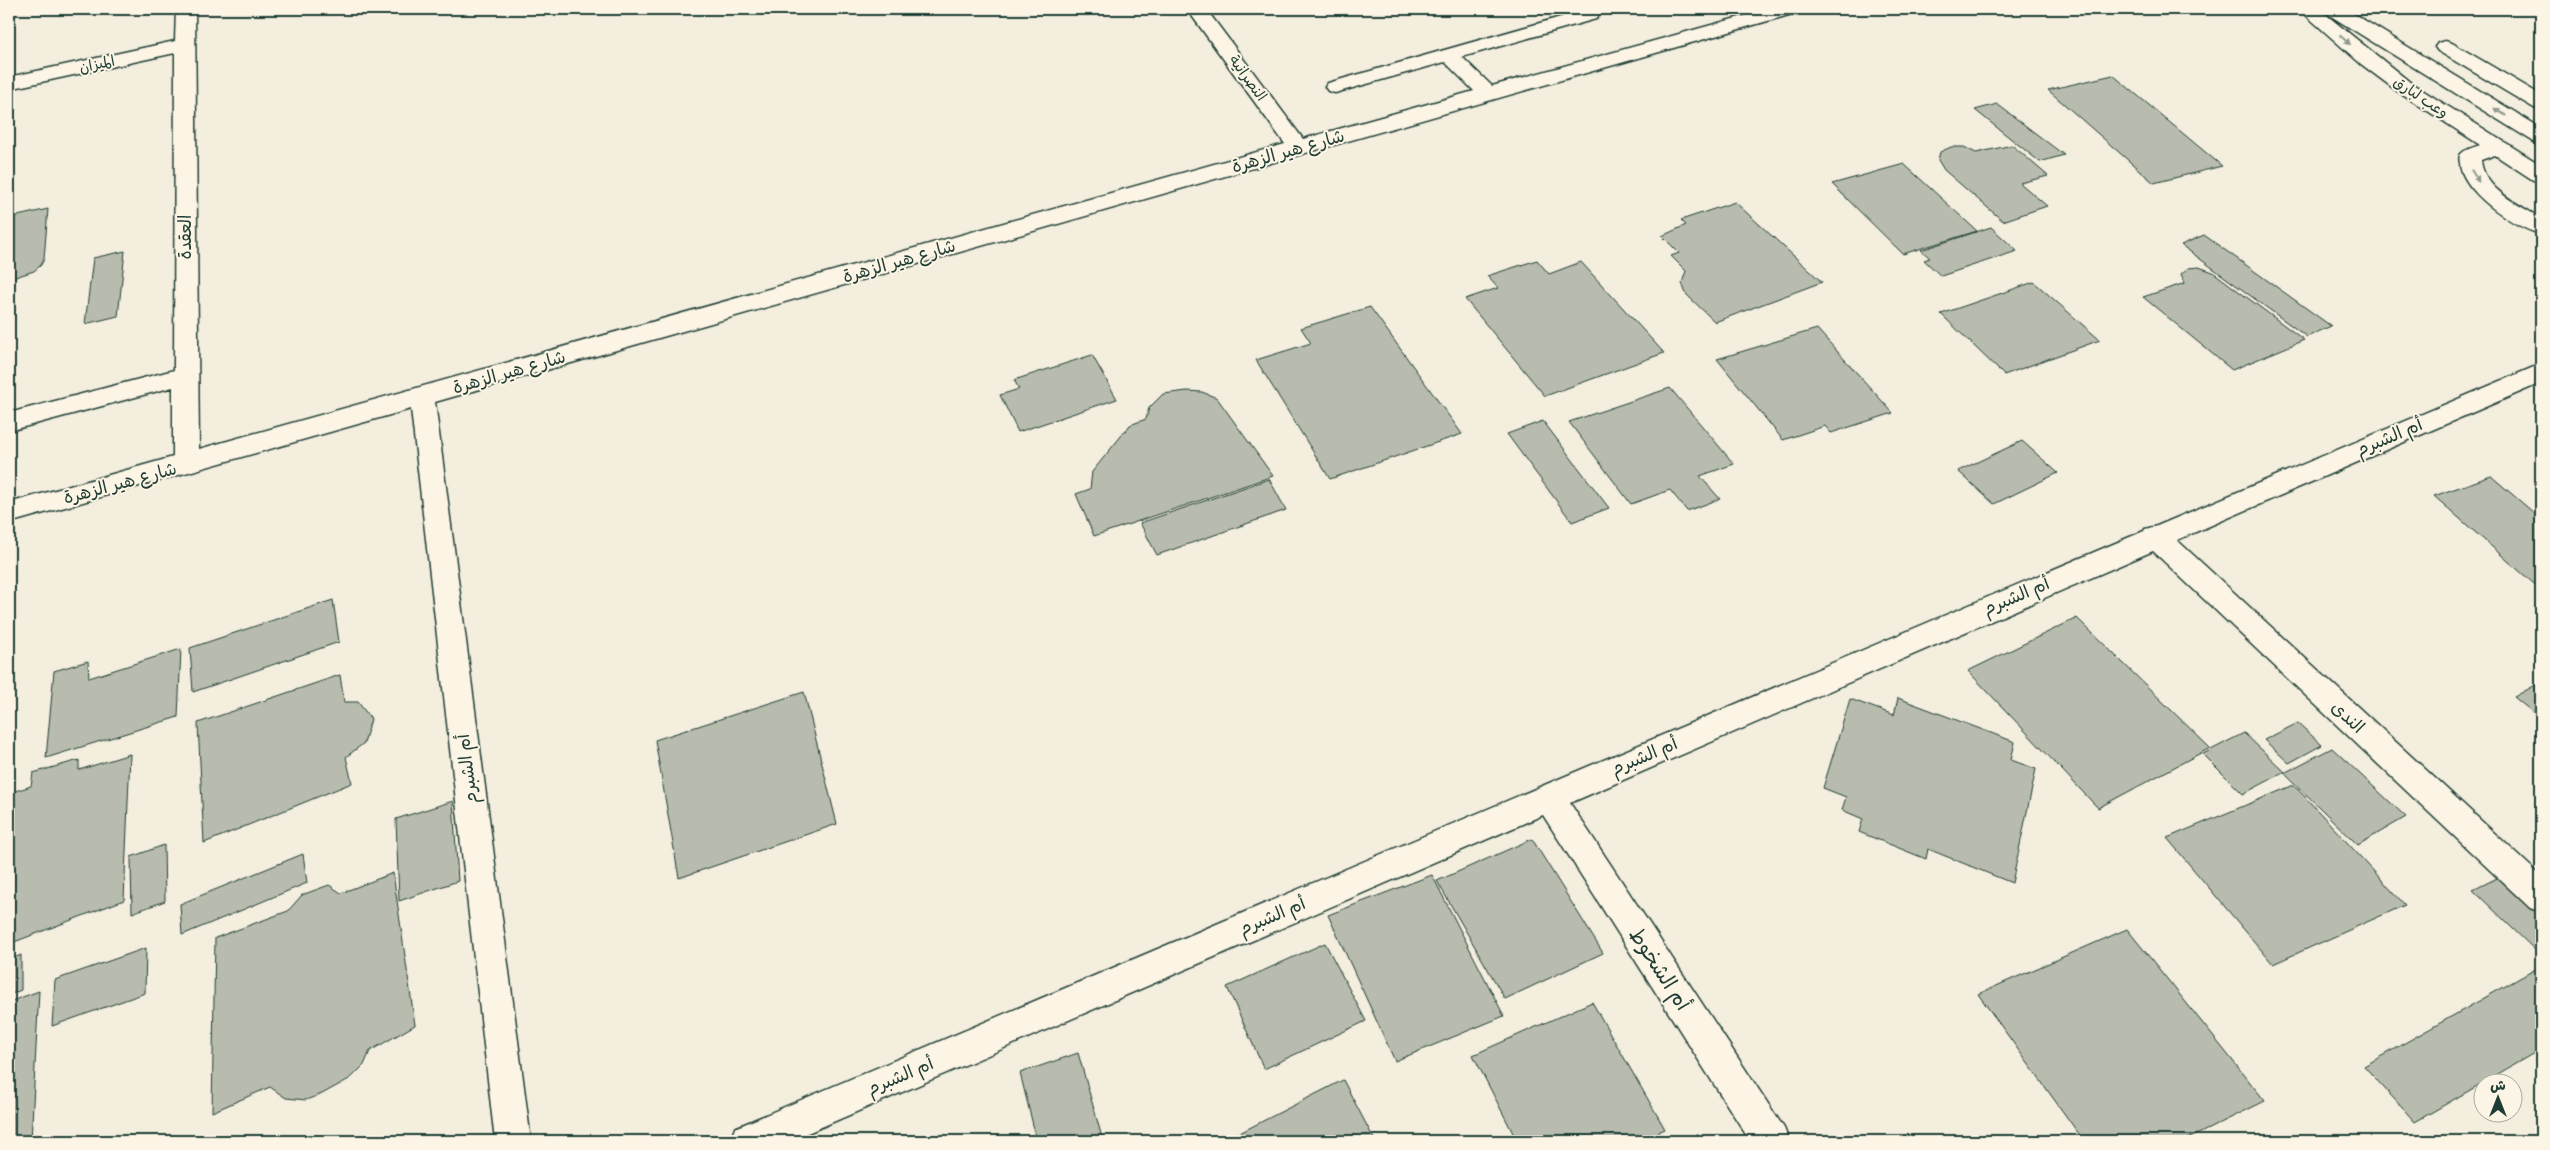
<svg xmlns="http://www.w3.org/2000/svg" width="2550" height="1150" font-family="'Patrick Hand','Playpen Sans Arabic',sans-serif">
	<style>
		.building { fill: #b8bcae; stroke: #1f3d34 }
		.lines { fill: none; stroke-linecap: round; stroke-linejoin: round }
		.minor-casing { stroke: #1f3d34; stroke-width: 3 }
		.minor { fill: #fcf5e5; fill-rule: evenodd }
		.oneway { fill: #8e998c }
		.labels { text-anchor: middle; stroke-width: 4; stroke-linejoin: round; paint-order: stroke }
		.far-street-label { font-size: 15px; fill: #1f3d34; stroke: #fcf5e5 }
		.street-label { font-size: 18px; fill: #1f3d34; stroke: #fcf5e5 }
		.near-street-label { font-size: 21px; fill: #1f3d34; stroke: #fcf5e5 }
	</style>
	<rect width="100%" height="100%" fill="#f3eede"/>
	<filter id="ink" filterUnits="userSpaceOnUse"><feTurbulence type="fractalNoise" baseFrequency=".02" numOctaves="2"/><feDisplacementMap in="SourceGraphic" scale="10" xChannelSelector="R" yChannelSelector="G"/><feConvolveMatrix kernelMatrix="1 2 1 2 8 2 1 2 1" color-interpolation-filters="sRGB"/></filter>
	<g filter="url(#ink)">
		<!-- building -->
		<path class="building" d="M2113,75L2222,166L2154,183L2048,90Z
			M1997,104L2064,155L2040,162L1975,110Z
			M2012,145L2048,176L2020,183L2047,206L2003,221L1944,170L1938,160L1940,152L1951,147H1964L1976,153Z
			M1904,164L1977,231L1903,254L1832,184Z
			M1735,202L1822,282L1715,322L1686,294L1682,283L1686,271L1671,256L1679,253L1662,236L1686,225L1681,220Z
			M48,209L44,259L41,265L34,271L9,279V218Z
			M1991,227L2017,251L1941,276L1924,260L1930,258L1921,250Z
			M2204,235L2331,326L2307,337L2181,245Z
			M125,251L118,316L85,324L93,258Z
			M1537,260L1549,274L1581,262L1664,353L1545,396L1465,299L1498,288L1487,276Z
			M2199,267L2213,272L2304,340L2232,370L2143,297L2185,283L2181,274L2188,268Z
			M2034,282L2100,340L2004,375L1941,314Z
			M1370,307L1462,434L1330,479L1256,360L1311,343L1301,328Z
			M1817,329L1893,413L1831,433L1825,426L1783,440L1717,359Z
			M1092,355L1117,399L1018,432L1000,395L1019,389L1014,380Z
			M1670,388L1734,464L1700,476L1720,499L1687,511L1670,490L1631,504L1569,422Z
			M1187,391L1202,392L1217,398L1273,476L1094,536L1076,494L1090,489L1092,472L1130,425L1146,419L1149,408L1163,394Z
			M1543,421L1609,508L1572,522L1507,434Z
			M2022,441L2058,473L1994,504L1958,471Z
			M2491,476L2541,519V590L2434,496Z
			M1269,479L1286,510L1157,555L1140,523Z
			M333,600L339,642L193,692L190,648Z
			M2077,618L2210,748L2098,808L1968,671Z
			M181,649L178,717L46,758L54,671L88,661L89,678Z
			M340,675L344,702H358L371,719L364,743L346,757L352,783L204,843L198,723Z
			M2541,682V719L2514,697Z
			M804,692L837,824L679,878L655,740Z
			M1898,698L2015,742L2011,760L2036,769L2012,883L1928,849L1926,859L1859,832L1863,819L1842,810L1846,797L1823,788L1850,699L1894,715Z
			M2298,723L2322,745L2289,763L2264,740Z
			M2244,733L2285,772L2243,794L2203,754Z
			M2332,748L2406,817L2358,845L2284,773Z
			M130,754L124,900L9,944V793L31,786L33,773L79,760V770Z
			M2294,785L2405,905L2273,964L2167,838Z
			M453,801L458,881L399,901L396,819Z
			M1532,839L1603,953L1505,999L1437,881Z
			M164,845L165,901L132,913L131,857Z
			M303,854L307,883L182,935L180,904Z
			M393,873L415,1025L370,1051L364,1065L351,1078L322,1094L306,1100L286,1098L270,1087L212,1112L215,938L288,911L302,895L329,885L341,893Z
			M1432,875L1504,1016L1395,1061L1328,915Z
			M2503,875L2541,911V956L2473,890Z
			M2127,929L2265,1101L2184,1141H2084L1978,994Z
			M1325,943L1366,1021L1264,1069L1227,987Z
			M146,948L145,993L52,1026L55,980Z
			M21,955V990L9,995V960Z
			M2541,966V1049L2415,1122L2364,1066Z
			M39,991L31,1141H9V1002Z
			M1592,1002L1665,1129L1639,1141H1517L1473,1055Z
			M1078,1053L1103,1141H1037L1020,1073Z
			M1343,1080L1375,1141H1224Z"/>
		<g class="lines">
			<defs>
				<path id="minor" d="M176,9H195L199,449L1285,144L1187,9H1206L1303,139L1474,91L1445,62L1335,93L1328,91L1325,87L1328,83L1582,11H1596L1599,15L1596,19L1462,57L1492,86L1769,9H1799L1796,13L435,402L531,1141H495L411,409L9,523V503L173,457V387L9,431V413L174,370L175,53L9,89V77L175,41Z
					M2299,9H2319L2411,83L2541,165V182L2533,180L2495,155L2481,160C2483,189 2519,205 2541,218V234C2515,228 2462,192 2460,163C2459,159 2459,155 2462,153C2466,149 2475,147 2480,145L2397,91L2361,64Z
					M2323,9H2346L2541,128V143L2534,142L2326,13Z
					M2445,41L2452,43L2541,95V110L2534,108L2438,51L2435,47L2438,43Z
					M2541,364V383L2177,540L2541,876V912L2530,908L2153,551L1570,803L1784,1128L1789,1141H1750L1543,815L789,1141H730L735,1128L2144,531L2145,529L2157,526Z"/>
			</defs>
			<!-- minor casing -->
			<use href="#minor" class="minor-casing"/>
			<!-- minor -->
			<use href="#minor" class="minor"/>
		</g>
		<!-- one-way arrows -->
		<defs><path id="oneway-solid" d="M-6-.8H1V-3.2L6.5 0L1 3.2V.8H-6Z" transform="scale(1.25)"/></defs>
		<g class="oneway">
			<use href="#oneway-solid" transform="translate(2345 40) rotate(41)"/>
			<use href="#oneway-solid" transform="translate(2500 112) rotate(-149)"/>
			<use href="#oneway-solid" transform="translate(2475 176) rotate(58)"/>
		</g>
	</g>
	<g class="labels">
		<!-- far-street labels -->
		<g class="far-street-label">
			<text transform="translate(97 64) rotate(-12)" y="5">الميزان</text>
			<text transform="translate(1248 78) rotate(54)" y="5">النصرانية</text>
			<text transform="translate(2421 97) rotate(34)" y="5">وعب لبارق</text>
		</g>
		<!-- street labels -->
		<g class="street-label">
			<text transform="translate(1288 151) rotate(-16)" y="6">شارع هير الزهرة</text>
			<text transform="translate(185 237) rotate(-90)" y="6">العقدة</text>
			<text transform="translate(899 261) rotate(-16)" y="6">شارع هير الزهرة</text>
			<text transform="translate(509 372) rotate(-16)" y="6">شارع هير الزهرة</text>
			<text transform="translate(2389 437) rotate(-23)" y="6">أم الشبرم</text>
			<text transform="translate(120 483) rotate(-15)" y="6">شارع هير الزهرة</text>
			<text transform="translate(2016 596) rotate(-23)" y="6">أم الشبرم</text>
			<text transform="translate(2348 717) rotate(43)" y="6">الندى</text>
			<text transform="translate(1644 756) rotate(-23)" y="6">أم الشبرم</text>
			<text transform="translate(467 769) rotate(-97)" y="6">أم الشبرم</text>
			<text transform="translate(1272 916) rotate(-23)" y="6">أم الشبرم</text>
			<text transform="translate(900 1076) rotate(-23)" y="6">أم الشبرم</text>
		</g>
		<!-- near-street labels -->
		<g class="near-street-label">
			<text transform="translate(1660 969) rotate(57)" y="7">أم الشخوط</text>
		</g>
	</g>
	<!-- margin -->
	<rect width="2550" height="1150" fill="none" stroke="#fcf5e5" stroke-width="30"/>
	<rect x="15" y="15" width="2520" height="1120" fill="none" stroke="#1f3d34" stroke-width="2" filter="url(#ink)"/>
	<!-- north arrow -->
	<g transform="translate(2498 1098)"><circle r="24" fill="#fcf5e5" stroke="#a4ab9e"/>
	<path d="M0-4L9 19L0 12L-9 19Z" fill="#1f3d34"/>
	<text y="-8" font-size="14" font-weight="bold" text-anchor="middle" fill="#1f3d34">ش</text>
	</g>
</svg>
